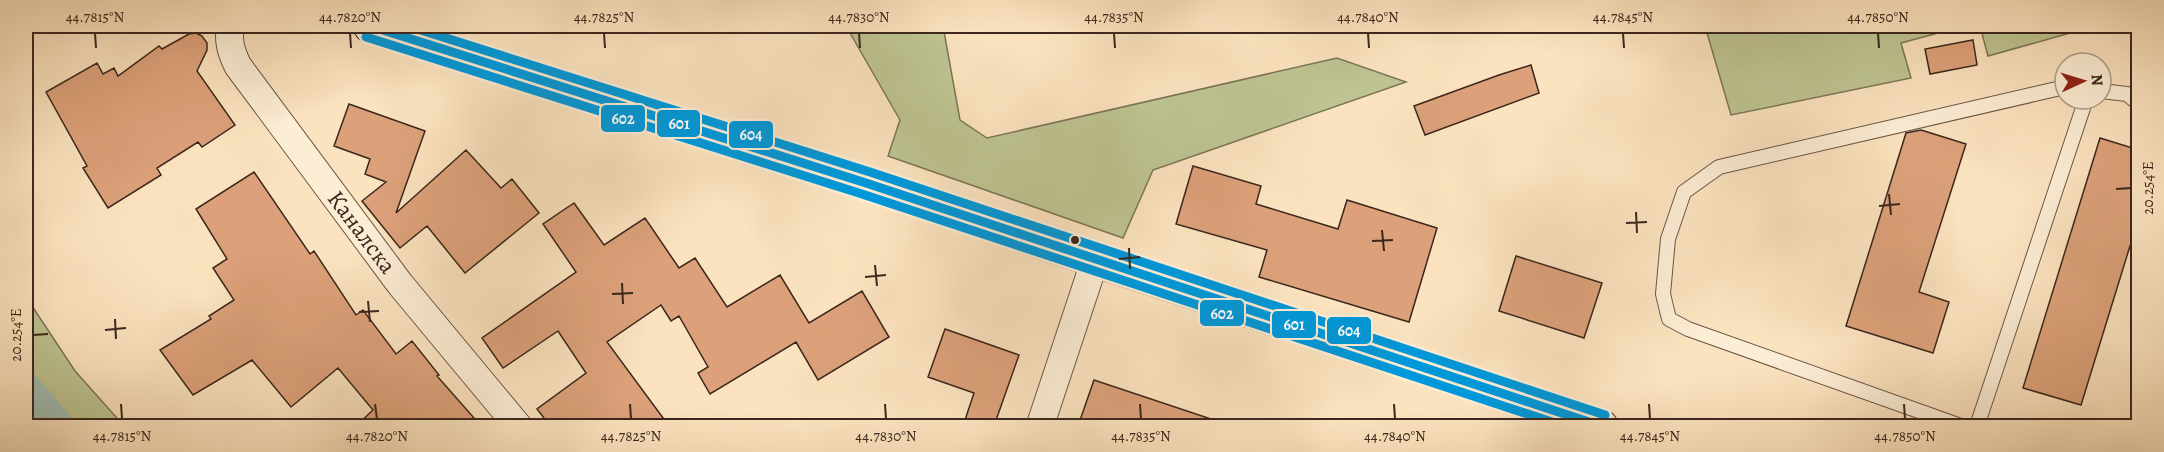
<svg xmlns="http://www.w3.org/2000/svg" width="2164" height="452" font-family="Alegreya,serif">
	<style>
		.green { fill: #bec492; stroke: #7c7558; stroke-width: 1.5 }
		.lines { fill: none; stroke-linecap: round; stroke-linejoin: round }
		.canal { stroke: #9fbeb2; stroke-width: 32 }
		.building { fill: #dca17a; stroke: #3b261d; stroke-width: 1.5 }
		.service-casing { stroke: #6b5546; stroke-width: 16 }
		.minor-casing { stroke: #6b5546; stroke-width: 29 }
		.secondary-casing { stroke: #3b261d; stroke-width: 35 }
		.service { stroke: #fcedd5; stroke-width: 14 }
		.minor { stroke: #fcedd5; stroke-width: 27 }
		.secondary { stroke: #fcedd5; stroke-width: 33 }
		.bus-1-casing { stroke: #fcedd5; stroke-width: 14 }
		.bus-2-casing { stroke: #fcedd5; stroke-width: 14 }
		.bus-3-casing { stroke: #fcedd5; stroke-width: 14 }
		.bus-1 { stroke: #0098da; stroke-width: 9 }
		.bus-2 { stroke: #0098da; stroke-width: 9 }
		.bus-3 { stroke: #0098da; stroke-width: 9 }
		.ticks { fill: none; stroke: #3b261d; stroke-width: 2 }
		.bus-dot { fill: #3b261d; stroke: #fcedd5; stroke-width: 2 }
		.labels { text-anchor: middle; stroke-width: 4.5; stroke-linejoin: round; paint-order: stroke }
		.street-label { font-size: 24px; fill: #3b261d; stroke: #fcedd5 }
		.line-badge { stroke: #fcedd5; stroke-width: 2 }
		.badge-label { font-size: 16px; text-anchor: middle; font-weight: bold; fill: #fff }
		.neatline { fill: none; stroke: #3b261d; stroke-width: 2 }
		.ticks-label { font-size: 15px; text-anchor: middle; fill: #3b261d }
	</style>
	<rect width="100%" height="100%" fill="#fbe3bf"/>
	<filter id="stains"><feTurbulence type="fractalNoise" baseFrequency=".00333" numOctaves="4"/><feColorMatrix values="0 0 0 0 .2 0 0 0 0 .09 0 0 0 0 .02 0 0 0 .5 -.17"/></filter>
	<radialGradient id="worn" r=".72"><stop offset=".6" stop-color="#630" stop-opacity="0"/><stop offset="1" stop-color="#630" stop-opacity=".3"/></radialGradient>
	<!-- green -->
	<path class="green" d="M846,26H943L960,120L987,138L1337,58L1406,82L1153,170L1123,238L888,156L900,120Z
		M1705,26H1964L1901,43L1911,78L1731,115Z
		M1980,26H2095L1988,56Z
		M26,297L75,371L124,426H74L26,366Z"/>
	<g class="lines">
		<!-- canal -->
		<path class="canal" d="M26,389L58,426"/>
	</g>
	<!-- building -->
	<path class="building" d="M196,33L202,36L207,43V50L197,71L235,125L202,147L198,142L157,168L161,175L108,208L83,168L87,166L46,92L97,63L103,74L114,68L118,76L159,46L162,49L189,34Z
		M1973,40L1977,65L1930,74L1925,49Z
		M1531,65L1539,93L1425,135L1414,106L1499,75Z
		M349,104L425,131L396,213L466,150L501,188L512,179L539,213L465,273L427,226L400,248L362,201L386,182L365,174L370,159L334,146Z
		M1921,130L1966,144L1919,292L1949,302L1933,353L1846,326L1906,133Z
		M2100,138L2139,150V249L2130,246L2081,405L2023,388Z
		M1193,166L1261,186L1256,204L1338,229L1347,200L1437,228L1409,322L1259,277L1267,250L1176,224Z
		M254,172L310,254L314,251L356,315L363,310L396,354L412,341L439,375L437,376L481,426H356L373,410L338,368L291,407L252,360L193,395L160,350L211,319L209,316L234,300L213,268L227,259L196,209Z
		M574,203L604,245L645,218L679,268L695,258L727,307L780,275L809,323L862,291L889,337L818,380L796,342L710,394L698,373L708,367L679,316L671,321L661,305L607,342L669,426H550L537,409L586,373L558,331L503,368L482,338L576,272L543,224Z
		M1516,256L1602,283L1584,338L1499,311Z
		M945,329L1019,355L994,426H963L974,393L928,377Z
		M1094,380L1220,422L1219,426H1078Z"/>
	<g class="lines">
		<defs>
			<path id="service" d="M2101,91L2127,94L2138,103
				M1961,426L1688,329L1669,319L1663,294L1668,239L1684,192L1719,167L2065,87
				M1977,426L2086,99"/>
			<path id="minor" d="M230,26C228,41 231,52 238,66L400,284L518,426
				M1040,426L1095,260"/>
			<path id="secondary" d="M370,26L866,183L1095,260L1601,426"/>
		</defs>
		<!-- service casing -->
		<use href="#service" class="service-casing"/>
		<!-- minor casing -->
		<use href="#minor" class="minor-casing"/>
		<!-- secondary casing -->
		<use href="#secondary" class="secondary-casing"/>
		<!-- service -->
		<use href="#service" class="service"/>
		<!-- minor -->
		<use href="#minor" class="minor"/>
		<!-- secondary -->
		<use href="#secondary" class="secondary"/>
		<defs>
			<path id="bus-1" d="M370,26L866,183L1601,426"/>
			<path id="bus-2" d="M366,37L862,194L1564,426"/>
			<path id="bus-3" d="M408,26L870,172L1605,415"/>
		</defs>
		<!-- bus-1 casing -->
		<use href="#bus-1" class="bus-1-casing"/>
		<!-- bus-2 casing -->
		<use href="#bus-2" class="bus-2-casing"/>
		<!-- bus-3 casing -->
		<use href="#bus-3" class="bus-3-casing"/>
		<!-- bus-1 -->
		<use href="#bus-1" class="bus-1"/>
		<!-- bus-2 -->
		<use href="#bus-2" class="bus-2"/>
		<!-- bus-3 -->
		<use href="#bus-3" class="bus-3"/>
	</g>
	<!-- ticks -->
	<path class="ticks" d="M95,33L96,48M350,33L351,48M604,33L605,48M859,33L860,48M1114,33L1115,48M1368,33L1369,48M1623,33L1624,48M1878,33L1879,48M2116,189L2131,188M1889,194L1891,215M1879,206L1900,204M1636,212L1637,233M1626,223L1647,222M1382,230L1384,251M1372,241L1393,240M1129,248L1130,269M1119,259L1140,257M875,265L877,286M865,277L886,275M622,283L623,304M612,294L633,293M368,301L370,322M359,312L379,311M115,319L116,339M105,330L126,328M33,335L48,334M121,404L122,419M375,404L377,419M630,404L631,419M885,404L886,419M1140,404L1141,419M1394,404L1395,419M1649,404L1650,419M1904,404L1905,419"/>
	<!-- markers -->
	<circle class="bus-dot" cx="1075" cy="240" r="5"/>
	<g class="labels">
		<!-- street labels -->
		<g class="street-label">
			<text transform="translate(362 232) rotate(53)" y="8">Каналска</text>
		</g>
	</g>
	<g class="line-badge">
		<rect x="600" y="104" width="46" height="29" rx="6" fill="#0098da"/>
		<rect x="656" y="109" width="45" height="29" rx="6" fill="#0098da"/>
		<rect x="728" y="120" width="46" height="29" rx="6" fill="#0098da"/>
		<rect x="1199" y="299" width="46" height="28" rx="6" fill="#0098da"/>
		<rect x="1271" y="310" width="46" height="29" rx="6" fill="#0098da"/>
		<rect x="1326" y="316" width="46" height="29" rx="6" fill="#0098da"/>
	</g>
	<g class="badge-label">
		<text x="623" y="124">602</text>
		<text x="679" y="129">601</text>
		<text x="751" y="140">604</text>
		<text x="1222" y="319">602</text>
		<text x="1294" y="330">601</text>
		<text x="1349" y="336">604</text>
	</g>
	<!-- margin -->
	<rect width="2164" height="452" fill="none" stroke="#fbe3bf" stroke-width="66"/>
	<!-- north arrow -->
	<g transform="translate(2083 81) rotate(86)"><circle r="28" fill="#fcedd5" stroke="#af9d8b" stroke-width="1.5"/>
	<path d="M0-4.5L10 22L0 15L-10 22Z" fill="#8f2418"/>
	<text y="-9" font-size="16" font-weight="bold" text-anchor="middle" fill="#3b261d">N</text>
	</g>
	<rect x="33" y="33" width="2098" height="386" class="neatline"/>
	<g class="ticks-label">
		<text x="95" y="22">44.7815°N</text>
		<text x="350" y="22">44.7820°N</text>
		<text x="604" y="22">44.7825°N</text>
		<text x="859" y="22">44.7830°N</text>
		<text x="1114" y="22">44.7835°N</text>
		<text x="1368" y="22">44.7840°N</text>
		<text x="1623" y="22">44.7845°N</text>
		<text x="1878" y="22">44.7850°N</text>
		<text transform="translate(2148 188) rotate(-90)" y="5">20.254°E</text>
		<text transform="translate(16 335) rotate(-90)" y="5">20.254°E</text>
		<text x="122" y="441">44.7815°N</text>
		<text x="377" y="441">44.7820°N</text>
		<text x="631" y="441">44.7825°N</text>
		<text x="886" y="441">44.7830°N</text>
		<text x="1141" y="441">44.7835°N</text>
		<text x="1395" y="441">44.7840°N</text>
		<text x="1650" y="441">44.7845°N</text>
		<text x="1905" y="441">44.7850°N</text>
	</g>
	<rect width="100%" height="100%" filter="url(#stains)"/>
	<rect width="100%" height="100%" fill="url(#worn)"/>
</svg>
